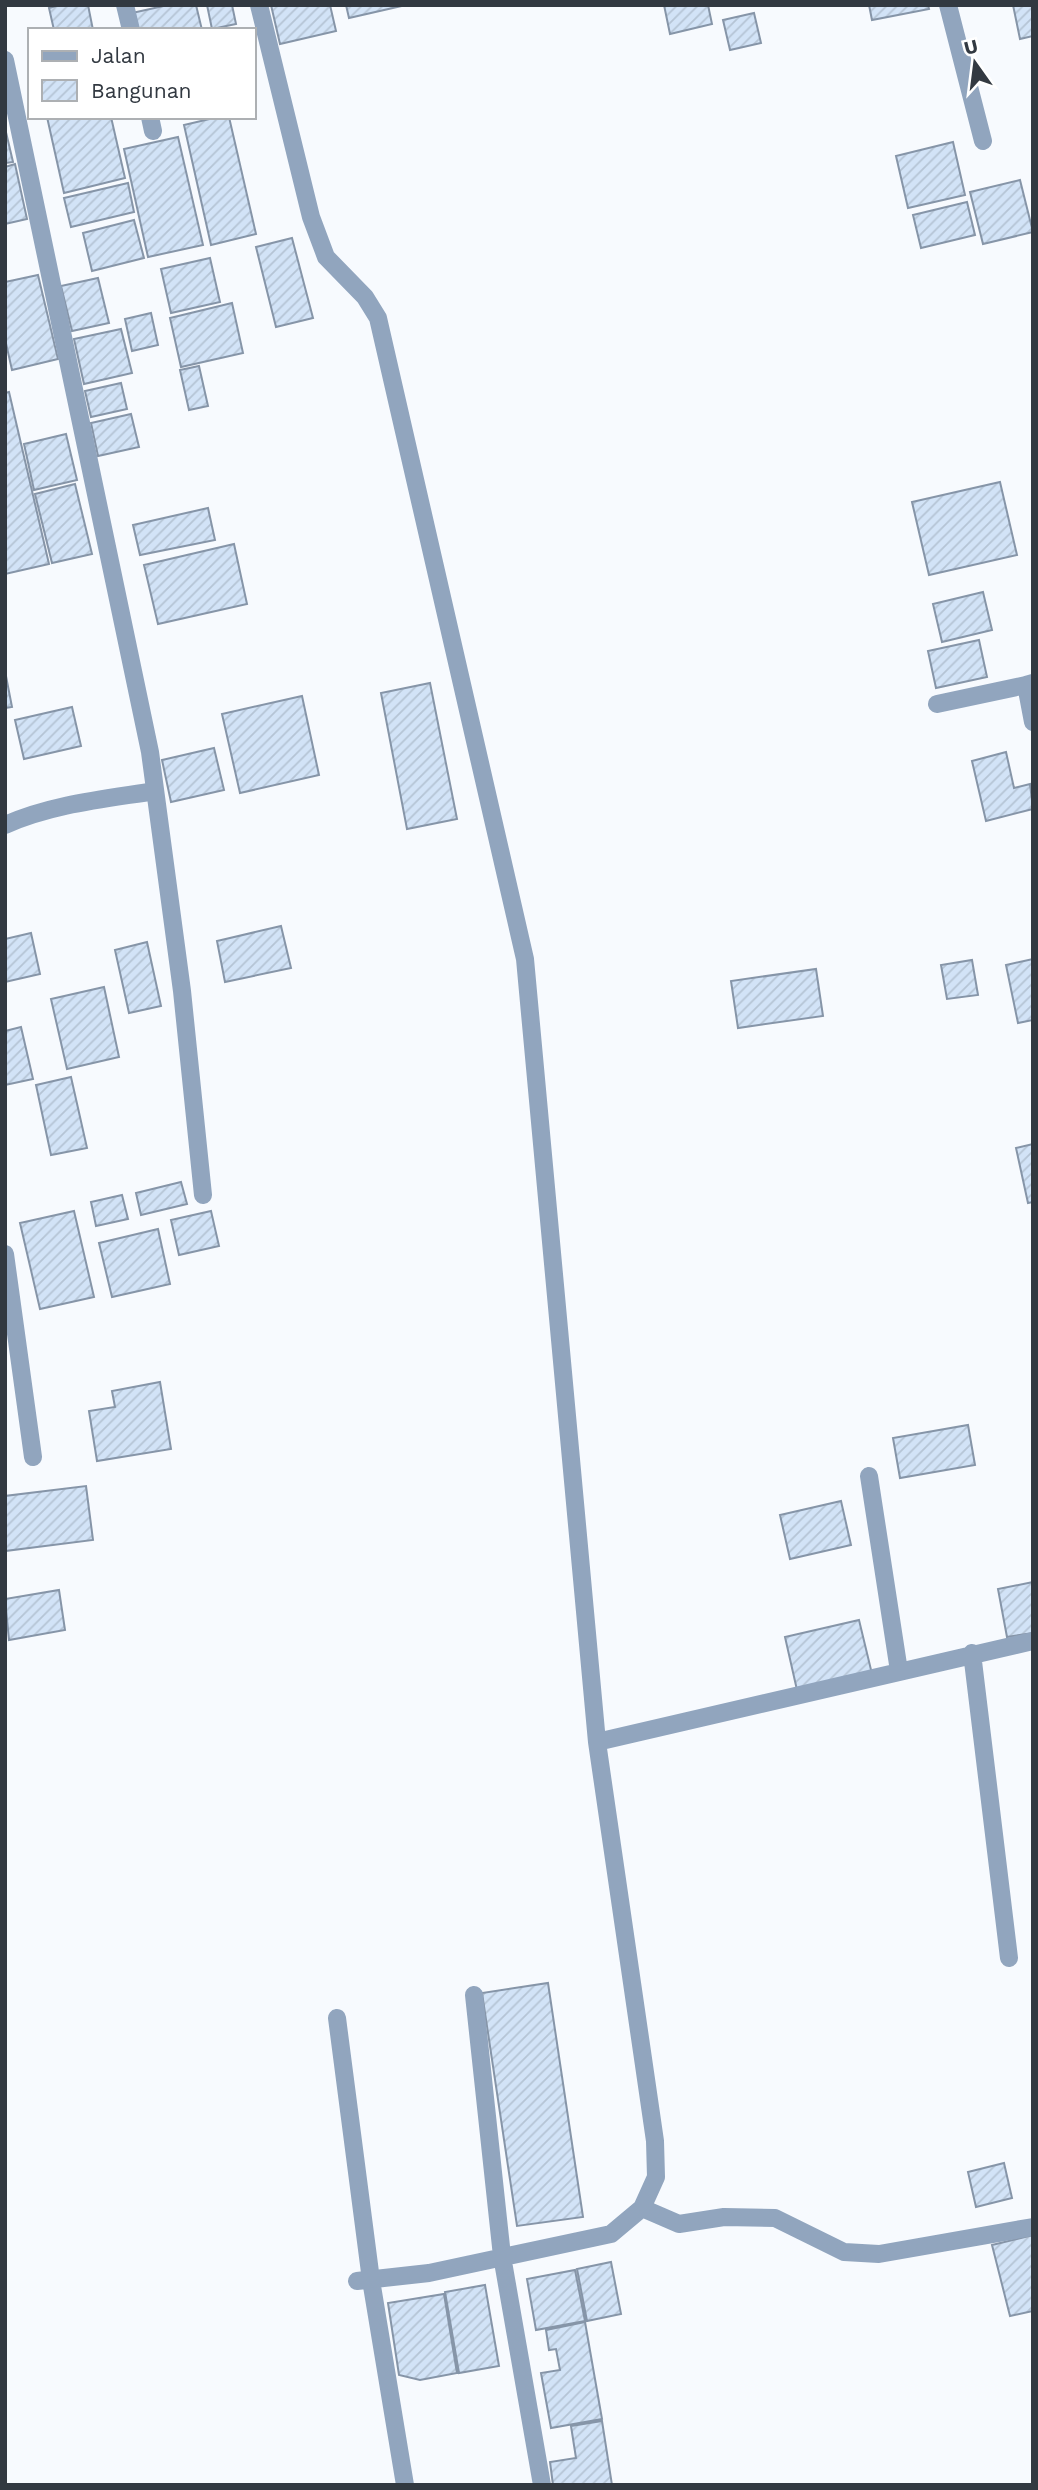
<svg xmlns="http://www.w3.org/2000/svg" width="1038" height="2490" font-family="'Work Sans',sans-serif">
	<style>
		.building { fill: url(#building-hatch); stroke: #8695a8; stroke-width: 2 }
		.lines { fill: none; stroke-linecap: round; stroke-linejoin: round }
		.minor { stroke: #91a5be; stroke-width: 18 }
	</style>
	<defs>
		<pattern id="building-hatch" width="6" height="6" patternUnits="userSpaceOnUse" patternTransform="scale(1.75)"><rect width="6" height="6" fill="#d2e3f7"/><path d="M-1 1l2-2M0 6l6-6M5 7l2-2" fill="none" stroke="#b5c4d5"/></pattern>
	</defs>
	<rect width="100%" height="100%" fill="#f7fafe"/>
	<!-- building -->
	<path class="building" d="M60,5H88L93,30H54L49,8Z
		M168,5H196L202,30H136L132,13Z
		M207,5H232L236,24L212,29Z
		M271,5H330L336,31L280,44Z
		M346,5H406L349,18Z
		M664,5H708L712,24L670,34Z
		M869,5H928L929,9L872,20Z
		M1013,5H1033V36L1020,39Z
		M754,13L761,43L730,50L723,20Z
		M47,117H111L125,178L64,193Z
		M218,117H229L256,234L211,245L184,125Z
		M5,128L13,162L5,163Z
		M178,137L203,245L148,257L124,149Z
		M953,142L965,195L908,208L896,156Z
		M15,164L27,219L5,224V167Z
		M1020,180L1033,232L983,244L970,192Z
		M128,183L134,212L71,227L64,198Z
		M967,202L975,235L921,248L913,215Z
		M134,220L144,258L92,271L83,233Z
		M292,238L313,318L276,327L256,247Z
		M210,258L220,302L171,313L161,269Z
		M38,275L58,359L12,370L5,339V282Z
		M98,278L109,323L72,331L61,286Z
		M232,303L243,353L181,367L170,318Z
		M151,313L158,345L132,351L125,319Z
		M121,329L132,373L84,384L74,339Z
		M199,366L208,406L189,410L180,370Z
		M121,383L127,409L91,417L85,391Z
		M9,392L49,564L5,574V393Z
		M131,414L139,447L98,456L91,423Z
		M66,434L77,480L34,490L24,444Z
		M1000,482L1017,555L929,575L912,502Z
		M75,484L92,554L52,563L35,494Z
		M208,508L215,540L140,555L133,525Z
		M234,544L247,604L158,624L144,565Z
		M983,592L992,630L942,642L933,604Z
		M979,640L987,677L936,688L928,651Z
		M5,671L12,707L5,708Z
		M430,683L457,819L407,829L381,693Z
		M302,696L319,775L240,793L222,714Z
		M72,707L81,746L24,759L15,720Z
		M214,748L224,790L171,802L162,760Z
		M1006,752L1014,788L1030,784L1033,809L986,821L972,761Z
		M281,926L291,968L225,982L217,941Z
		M31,933L40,974L5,982V939Z
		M147,942L161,1006L129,1013L115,950Z
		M1033,959V1020L1018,1023L1006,965Z
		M972,960L978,995L947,999L941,965Z
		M816,969L823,1016L738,1028L731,981Z
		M104,987L119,1057L67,1069L51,999Z
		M21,1027L33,1079L5,1085V1031Z
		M71,1077L87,1148L51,1155L36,1085Z
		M1033,1144V1202L1028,1203L1016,1148Z
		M181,1182L187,1204L141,1215L136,1193Z
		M122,1195L128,1219L96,1226L91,1202Z
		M74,1211L94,1297L40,1309L20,1223Z
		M211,1211L219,1246L179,1255L171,1220Z
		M158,1229L170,1284L112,1297L99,1243Z
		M160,1382L171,1449L97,1461L89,1411L115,1407L112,1391Z
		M968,1425L975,1465L900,1478L893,1438Z
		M86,1486L93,1540L5,1551V1496Z
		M841,1501L851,1545L790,1559L780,1515Z
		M1033,1582V1633L1007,1637L998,1589Z
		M59,1590L65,1630L9,1640L5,1599Z
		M859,1620L872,1674L797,1690L785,1637Z
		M548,1983L583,2217L517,2226L482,1993Z
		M1004,2163L1012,2198L976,2207L968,2172Z
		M1033,2235V2311L1010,2316L992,2245Z
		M611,2262L621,2314L587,2321L577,2269Z
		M575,2270L585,2321L536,2330L527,2279Z
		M485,2285L499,2366L459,2373L445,2292Z
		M444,2294L457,2373L420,2380L399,2375L388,2303Z
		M585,2322L602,2419L551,2428L541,2373L560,2370L556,2349L549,2350L546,2330Z
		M602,2421L612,2485H553L550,2462L576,2458L571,2426Z"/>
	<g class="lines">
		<!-- minor -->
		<path class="minor" d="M125,5L131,30
			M259,5L311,217L326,257L365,297L378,318L525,959L597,1742L655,2141L656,2177L642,2208L611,2234L429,2273L357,2281
			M948,5L983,141
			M5,60L150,752L182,991L203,1195
			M150,117L153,131
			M1033,683L1026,685L1033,722
			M937,704L1026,685
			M5,825C52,804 105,799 155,791
			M5,1254L33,1457
			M869,1476L899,1671
			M972,1653L1009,1958
			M597,1742L1033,1641
			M474,1995L502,2256L542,2485
			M337,2018L371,2280L405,2485
			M642,2208L679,2224L724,2217L775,2218L844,2252L879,2254L1033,2227"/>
	</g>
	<!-- border -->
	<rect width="1038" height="2490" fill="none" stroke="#323941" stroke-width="14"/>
	<!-- legend -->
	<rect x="28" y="28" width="228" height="91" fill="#ffffff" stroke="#adb0b3" stroke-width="2"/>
	<rect x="42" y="51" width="35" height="10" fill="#91a5be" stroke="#adb0b3" stroke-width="2"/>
	<text x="91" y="63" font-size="21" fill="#323941">Jalan</text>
	<rect x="42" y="80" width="35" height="21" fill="url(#building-hatch)" stroke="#adb0b3" stroke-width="2"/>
	<text x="91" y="98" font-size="21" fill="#323941">Bangunan</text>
	<!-- north arrow -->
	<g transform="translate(975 63) rotate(346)" stroke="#ffffff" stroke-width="5" paint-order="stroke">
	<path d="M0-5L12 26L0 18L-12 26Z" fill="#323941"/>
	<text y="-10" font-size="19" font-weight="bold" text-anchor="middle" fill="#323941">U</text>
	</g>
</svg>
